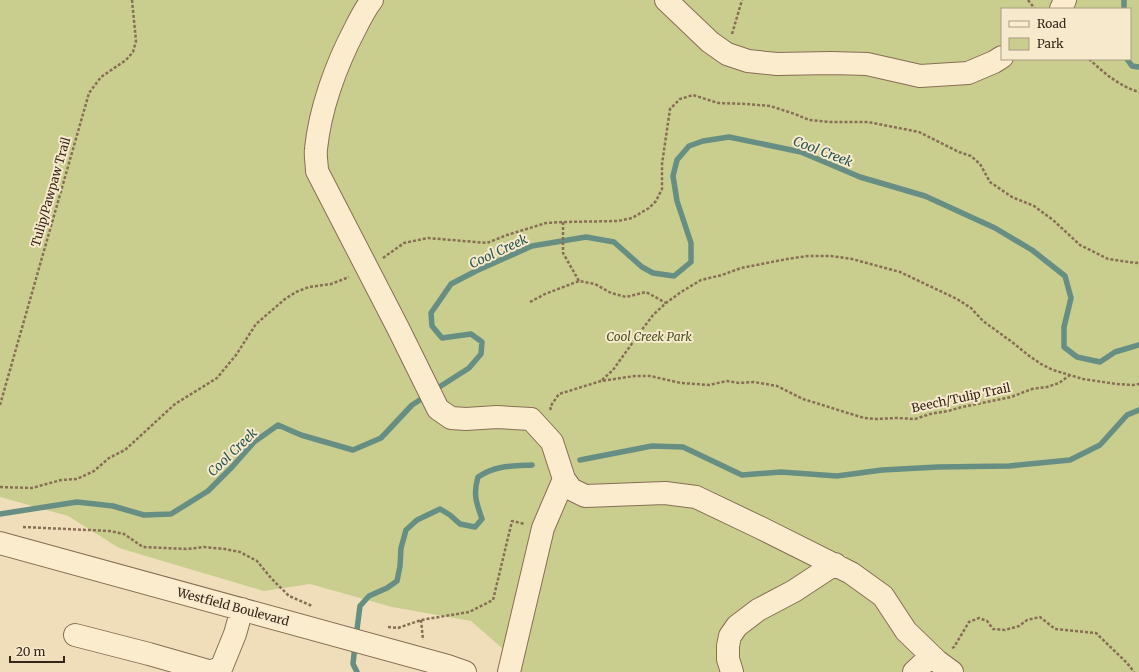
<svg xmlns="http://www.w3.org/2000/svg" width="1139" height="672" font-family="Merriweather,serif">
	<style>
		.green { fill: #c9ce8f; fill-rule: evenodd }
		.lines { fill: none; stroke-linecap: round; stroke-linejoin: round }
		.stream { stroke: #678e83; stroke-width: 5.5 }
		.minor-casing { stroke: #886e54; stroke-width: 24 }
		.path { stroke: #886e54; stroke-width: 2.5; stroke-dasharray: 3 2; stroke-linecap: butt }
		.minor { stroke: #fbecce; stroke-width: 22 }
		.labels { text-anchor: middle; stroke-width: 4; stroke-linejoin: round; paint-order: stroke }
		.street-label { font-size: 12px; fill: #36261a; stroke: #f7e9cb }
		.park-label { font-size: 12px; font-style: italic; fill: #48531f; stroke: #f7e9cb }
		.water-label { font-size: 13px; font-style: italic; fill: #285752; stroke: #f7e9cb }
	</style>
	<rect width="100%" height="100%" fill="#f0debb"/>
	<!-- green -->
	<path class="green" d="M0,0H1139V672H511L498,668L503,649L471,621L392,607L310,584L264,591L119,548L68,516L0,497ZM1002,9H1130V59H1002Z"/>
	<g class="lines">
		<!-- stream -->
		<path class="stream" d="M1124,9V0
			M1127,59L1132,66L1139,67
			M433,391L469,368L481,354L482,342L471,334L442,338L432,326L431,313L451,284L476,271L532,246L586,237L614,242L642,267L653,273L674,276L691,262V243L677,201L673,176L677,160L689,146L703,141L729,137L801,152L860,177L925,196L995,228L1032,250L1065,276L1071,298L1064,327V347L1077,357L1100,362L1115,352L1139,345
			M580,460L652,446L683,447L742,475L781,472L837,476L882,470L938,467L1009,466L1070,460L1100,445L1127,415L1139,410
			M0,514L77,502L113,506L144,515L171,514L208,491L232,467L254,442L278,425L301,435L353,450L381,438L412,405L426,396
			M356,637L360,606L369,596L387,588L397,581L400,566L401,548L406,530L417,520L440,509L450,515L460,524L475,527L482,519C476,502 473,494 478,477C496,465 512,466 532,465
			M355,645L353,664L357,672"/>
		<defs>
			<path id="minor" d="M372,0C365,9 360,19 355,29C336,65 320,109 316,149C315,156 317,164 317,171L398,328L438,409L451,418L466,419L497,417L531,419L552,442L564,479L571,489L585,496L665,493L696,497L761,528L851,573L883,596L906,631L937,661L952,672
				M666,0L710,42L727,54L748,61L777,64L831,63L867,64L920,76L968,73L994,62L1002,57
				M1061,9L1065,0
				M0,543L448,666L465,672
				M75,635L149,654L212,672L222,666L235,634L242,609
				M509,672L543,528L564,479
				M732,672L728,659V646L730,636L737,626L758,610L794,591L835,564
				M914,672L931,656"/>
		</defs>
		<!-- minor casing -->
		<use href="#minor" class="minor-casing"/>
		<!-- path -->
		<path class="path" d="M1028,0L1035,9
			M732,34L742,0
			M1089,59C1104,73 1119,86 1139,92
			M563,222V253L579,281
			M383,258L404,243L428,238L487,243L507,235L546,223L563,222L618,221L632,218L649,208L656,201L662,189V164L670,109L680,99L693,95L718,103L747,104L770,106L795,114L809,120L830,122H868L919,132L959,152L971,156L980,164L990,182L1012,197L1034,206L1053,220L1080,245L1108,259L1136,263L1139,262
			M530,302L545,294L579,281L595,284L611,293L626,297L646,292L666,303
			M602,380L613,370L641,331L653,315L666,303L681,292L701,280L722,275L741,268L787,259L808,256H831L852,259L900,272L957,299L971,308L983,321L1012,342L1028,355L1041,364L1053,370L1083,379L1116,384L1133,385L1139,384
			M0,405L89,93L101,77L126,60L133,52L136,41L132,0
			M551,410L550,407L559,394L601,381L635,376H650L681,383L696,384L709,385L727,381L739,383L754,382L777,386L803,399L864,418L877,419L896,418L915,419L930,414L948,411L962,407L1011,397L1032,389L1047,387L1059,383L1070,375
			M0,487L32,488L61,480L77,479L94,471L109,458L125,450L175,404L217,378L236,355L256,324L285,299L296,292L309,287L331,284L349,277
			M23,527L110,531L124,534L143,547L187,549L204,547L225,549L240,552L257,561L271,578L289,596L312,606
			M421,620L423,640
			M388,627L398,628L421,620L469,612L493,600L512,521L525,524
			M952,648L954,647L969,622L979,618L987,621L993,629L1005,630L1019,626L1027,620L1040,617L1055,629L1096,633L1127,663L1134,672"/>
		<!-- minor -->
		<use href="#minor" class="minor"/>
	</g>
	<g class="labels">
		<!-- street labels -->
		<g class="street-label">
			<text transform="translate(51 192) rotate(-74)" y="4">Tulip/Pawpaw Trail</text>
			<text transform="translate(961 398) rotate(-12)" y="4">Beech/Tulip Trail</text>
			<text transform="translate(233 607) rotate(15)" y="4">Westfield Boulevard</text>
		</g>
		<!-- park labels -->
		<g class="park-label">
			<text x="649" y="341">Cool Creek Park</text>
		</g>
		<!-- water labels -->
		<g class="water-label">
			<text transform="translate(823 151) rotate(21)" y="5">Cool Creek</text>
			<text transform="translate(498 251) rotate(-25)" y="5">Cool Creek</text>
			<text transform="translate(232 452) rotate(-44)" y="5">Cool Creek</text>
		</g>
	</g>
	<!-- legend -->
	<rect x="1001" y="8" width="130" height="52" fill="#f7e9cb" stroke="#aa9b84"/>
	<rect x="1009" y="21" width="20" height="6" fill="#fbecce" stroke="#aa9b84"/>
	<text x="1037" y="28" font-size="12" fill="#36261a">Road</text>
	<rect x="1009" y="38" width="20" height="12" fill="#c9ce8f" stroke="#aa9b84"/>
	<text x="1037" y="48" font-size="12" fill="#36261a">Park</text>
	<!-- scale -->
	<path d="M10 656v6h54v-6" fill="none" stroke="#36261a" stroke-width="2"/>
	<text x="16" y="656" font-size="12" fill="#36261a" stroke="#f7e9cb" stroke-width="3" paint-order="stroke">20 m</text>
</svg>
